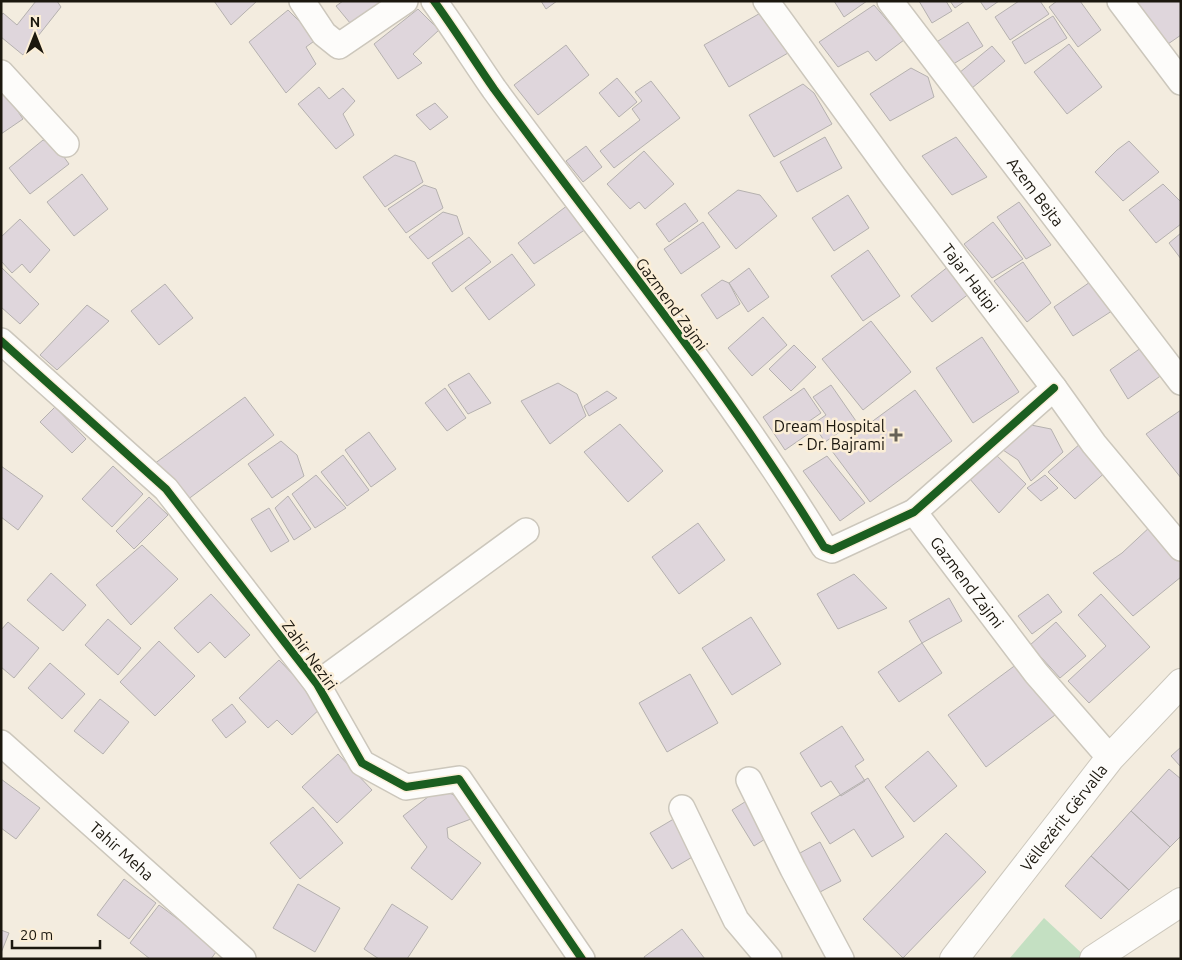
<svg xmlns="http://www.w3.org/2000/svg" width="1182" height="960" font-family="Ubuntu,sans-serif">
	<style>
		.green { fill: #c4e0c2 }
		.building { fill: #dfd6dc; stroke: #b5b1af }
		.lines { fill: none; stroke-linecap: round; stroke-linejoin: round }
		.street-casing { stroke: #ccc7bc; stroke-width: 28 }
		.secondary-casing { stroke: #ccc7bc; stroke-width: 30 }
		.street { stroke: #fdfcfa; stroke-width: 25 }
		.secondary { stroke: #fdfcfa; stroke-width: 28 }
		.cycleway-casing { stroke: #fbeed7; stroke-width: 11 }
		.cycleway { stroke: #1b5e20; stroke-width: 8 }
		.poi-dot { fill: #676257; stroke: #fbeed7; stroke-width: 2 }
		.labels { text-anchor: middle; stroke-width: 5; stroke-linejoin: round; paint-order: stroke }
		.street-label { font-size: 16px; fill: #1b170e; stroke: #fbeed7 }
		.poi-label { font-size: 16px; fill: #1b170e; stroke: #fbeed7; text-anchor: end }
	</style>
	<rect width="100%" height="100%" fill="#f3ecdf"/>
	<!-- green -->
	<path class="green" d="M1044,918L1088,959H1009Z"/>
	<!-- building -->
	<path class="building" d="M36,1H57L61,7L23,55L1,37V16L3,13L17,25Z
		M214,1H257L231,25Z
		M343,1H387L355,29L336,6Z
		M541,1H557L546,9Z
		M834,1H867L844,17Z
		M919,1H946L952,11L932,23Z
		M950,1H965L955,8Z
		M980,1H999L986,10Z
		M1019,1H1040L1049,14L1010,40L995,17Z
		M1057,1H1080L1101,30L1078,47L1049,7Z
		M1136,1H1181V35L1168,44L1135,2Z
		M874,5L904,40L876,61L868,51L838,67L819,42Z
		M418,9L439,30L413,54L422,63L398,79L374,44Z
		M288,10L317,39L306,47L316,64L286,93L249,42Z
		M764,11L788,53L729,87L704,45Z
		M1053,16L1067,38L1025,64L1012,42Z
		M968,22L983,46L950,66L935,43Z
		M1069,44L1102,87L1067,114L1034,72Z
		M566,45L589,75L538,115L514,85Z
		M992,46L1005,61L972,88L959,73Z
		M911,68L928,77L934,97L890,121L870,94Z
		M617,78L637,102L619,117L599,93Z
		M651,81L680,118L614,168L600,151L640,120L632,109L642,101L635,92Z
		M803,84L814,93L832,124L774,157L749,115Z
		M319,87L329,99L343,88L355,101L343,114L354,135L336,149L298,104Z
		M1,93L6,94L23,119L1,134Z
		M435,103L448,117L430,130L416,115Z
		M825,137L842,168L797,192L780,162Z
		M956,137L987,177L952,195L922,156Z
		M43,140L56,146L69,164L30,194L9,168Z
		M1129,141L1159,172L1123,201L1095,172L1117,150Z
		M586,146L602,167L583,182L566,161Z
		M644,151L674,184L645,209L639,202L630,209L607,184Z
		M395,155L415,162L423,182L385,207L363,177Z
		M82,174L108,209L74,236L47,202Z
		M1163,184L1181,202V224L1156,243L1129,210Z
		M424,185L436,189L443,208L406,233L388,209Z
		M738,190L760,195L777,216L736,249L708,213Z
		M848,195L869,228L834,251L812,218Z
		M1019,202L1051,245L1026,259L997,217Z
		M685,203L698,221L669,242L656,224Z
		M568,205L586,229L534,264L518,243Z
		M443,212L457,216L463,234L428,259L409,237Z
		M20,219L50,250L30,273L22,264L12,273L1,261V237Z
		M703,222L720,247L681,274L664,249Z
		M993,222L1023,259L992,278L964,244Z
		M1181,233V259L1169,243Z
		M469,237L491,262L452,292L432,263Z
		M868,250L900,296L863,321L831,276Z
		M512,254L535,285L489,320L465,288Z
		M1023,262L1051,303L1027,322L994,281Z
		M949,266L970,293L932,322L911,296Z
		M1,267L39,304L20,324L1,307Z
		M749,268L769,297L748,312L729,283Z
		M722,280L729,283L740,304L717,319L701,295Z
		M1093,280L1115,309L1073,336L1054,307Z
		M165,284L193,318L159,345L131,311Z
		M87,305L109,321L57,370L40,355Z
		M763,317L787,345L752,376L728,348Z
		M871,321L911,372L863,410L822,359Z
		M982,337L1019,392L973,423L936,368Z
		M794,345L816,367L791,391L769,369Z
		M1145,345L1166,372L1128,399L1110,370Z
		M469,373L491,403L468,414L448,385Z
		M558,383L577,394L586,416L550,444L521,401Z
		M831,385L856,421L825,442L813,424L826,415L813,397Z
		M445,388L466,418L447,431L425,403Z
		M804,388L821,413L808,422L811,432L785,450L763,417Z
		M915,390L952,441L870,502L832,451Z
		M607,391L617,398L589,416L584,406Z
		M245,397L274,435L183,503L154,464Z
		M55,407L86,439L72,453L40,422Z
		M1181,410V478L1146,434Z
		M620,424L663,471L628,502L584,452Z
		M1026,424L1051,429L1063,452L1031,481L1018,460L1000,448Z
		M369,432L396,469L371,487L345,450Z
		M281,441L297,455L304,476L272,498L248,464Z
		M1081,443L1108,470L1075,499L1048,472Z
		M993,452L1026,484L999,513L969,478Z
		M343,455L369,490L347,506L321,472Z
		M827,456L865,503L840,521L803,471Z
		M1,466L43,496L18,530L1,517Z
		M113,466L143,494L112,527L82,499Z
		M316,475L346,508L315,528L292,494Z
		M1045,475L1058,488L1041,501L1027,488Z
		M288,496L311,529L294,540L275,508Z
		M149,497L168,515L134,549L116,531Z
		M269,508L289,541L271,552L251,519Z
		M698,523L725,560L679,594L652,557Z
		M1152,525L1181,557V577L1133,616L1093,573L1122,553Z
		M142,545L178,579L131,625L96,585Z
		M51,573L86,605L63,631L27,600Z
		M854,574L887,608L838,629L817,594Z
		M211,594L250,635L225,658L210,642L198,653L174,628Z
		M1048,594L1062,612L1032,634L1018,616Z
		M1101,594L1150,647L1089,703L1068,681L1106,646L1078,615Z
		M949,598L962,621L922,643L909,621Z
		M751,617L781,664L732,695L702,648Z
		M108,619L141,648L118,675L85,645Z
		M8,622L39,648L14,678L1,667V630Z
		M1056,622L1086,656L1060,678L1030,645Z
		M159,641L195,676L155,716L120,682Z
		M922,643L942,673L899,702L878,672Z
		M279,660L323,706L292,735L277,720L268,728L239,698Z
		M50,663L85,694L62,719L28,688Z
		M1017,664L1055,715L986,767L948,715Z
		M690,674L718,723L667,752L639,703Z
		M100,699L129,722L103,754L74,731Z
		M232,704L246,722L226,738L212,720Z
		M842,726L864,760L855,766L865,781L841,796L831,781L821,787L800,753Z
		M1181,747V767L1171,756Z
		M928,751L957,786L914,822L885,787Z
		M338,754L372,790L337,823L302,787Z
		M1169,769L1181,779V836L1170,847L1131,811Z
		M868,778L904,837L872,857L854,829L830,844L811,813Z
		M1,779L40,808L16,839L1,828Z
		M441,787L464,802L471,819L447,828L448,838L481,863L452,900L411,868L427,847L403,816Z
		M764,790L786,826L754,846L732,810Z
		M313,807L343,843L300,879L270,843Z
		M1131,811L1170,847L1129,890L1091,856Z
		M677,817L699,853L672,869L650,833Z
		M946,833L986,872L903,958L863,919Z
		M820,842L841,881L801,902L780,864Z
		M1091,856L1129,890L1101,919L1065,886Z
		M124,879L156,903L129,939L97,915Z
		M298,884L340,908L315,952L273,928Z
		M392,904L428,927L407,959H379L364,949Z
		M159,905L218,949L211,959H150L130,943Z
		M682,929L705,959H645L644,957Z
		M1,930L9,933L1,953Z"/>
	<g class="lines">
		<defs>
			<g id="street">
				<path d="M302,1L324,34L339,46L405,1"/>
				<path d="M434,1C455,30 474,60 494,89C605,240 726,386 824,547L832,550L914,512L1054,388"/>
				<path id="s1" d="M766,1L894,177L1054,388L1094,444L1181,548"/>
				<path id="s2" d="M890,1L1181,382"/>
				<path d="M1120,1L1181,82"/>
				<path d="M1,73L66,144"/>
				<path d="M1,341L166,489L317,684L362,763L406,787L459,779L582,959"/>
				<path id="s3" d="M914,512L1036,673L1110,758"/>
				<path d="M317,684L526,531"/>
				<path id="s4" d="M1,743L243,959"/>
				<path d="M749,780L793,869L841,959"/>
				<path d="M682,808L736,920L769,959"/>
			</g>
			<g id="secondary">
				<path id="s5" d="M954,959L1110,758L1181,683"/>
				<path d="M1094,959L1181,902"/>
			</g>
		</defs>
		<!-- street casing -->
		<use href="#street" class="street-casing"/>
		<!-- secondary casing -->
		<use href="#secondary" class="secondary-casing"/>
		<!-- street -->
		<use href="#street" class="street"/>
		<!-- secondary -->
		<use href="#secondary" class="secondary"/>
		<defs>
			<path id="cycleway" d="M434,1C455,30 474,60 494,89C605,240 726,386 824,547L832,550L914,512L1054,388
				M1,341L166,489L317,684L362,763L406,787L459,779L582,959"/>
		</defs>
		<!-- cycleway casing -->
		<use href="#cycleway" class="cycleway-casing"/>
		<!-- cycleway -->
		<use href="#cycleway" class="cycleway"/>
	</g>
	<!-- markers -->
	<path class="poi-dot" d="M893.5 427.5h5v5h5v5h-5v5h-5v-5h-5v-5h5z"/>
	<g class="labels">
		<!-- street labels -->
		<g class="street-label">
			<text dy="6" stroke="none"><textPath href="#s2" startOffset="240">Azem Bejta</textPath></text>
			<text dy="6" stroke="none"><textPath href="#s1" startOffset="344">Tajar Hatipi</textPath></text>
			<text transform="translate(672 304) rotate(54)" y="6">Gazmend Zajmi</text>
			<text dy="6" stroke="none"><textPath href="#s3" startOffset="88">Gazmend Zajmi</textPath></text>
			<text transform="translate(310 655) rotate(54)" y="6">Zahir Neziri</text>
			<text dy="6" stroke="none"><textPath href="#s5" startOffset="179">Vëllezërit Gërvalla</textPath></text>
			<text dy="6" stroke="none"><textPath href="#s4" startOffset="162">Tahir Meha</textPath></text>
		</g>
		<!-- poi labels -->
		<g class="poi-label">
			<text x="885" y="432">Dream Hospital<tspan x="885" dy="18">- Dr. Bajrami</tspan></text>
		</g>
	</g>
	<!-- border -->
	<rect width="1182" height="960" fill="none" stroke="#1b170e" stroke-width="5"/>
	<!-- north arrow -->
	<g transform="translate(35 35)" stroke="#fbeed7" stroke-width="4" paint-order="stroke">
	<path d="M0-4L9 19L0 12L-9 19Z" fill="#1b170e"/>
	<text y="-8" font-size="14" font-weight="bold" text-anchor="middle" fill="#1b170e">N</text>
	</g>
	<!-- scale -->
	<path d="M12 940v8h88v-8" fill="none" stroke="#1b170e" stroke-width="2.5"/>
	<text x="20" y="940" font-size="15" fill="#1b170e" stroke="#fbeed7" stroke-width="4" paint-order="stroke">20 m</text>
</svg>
